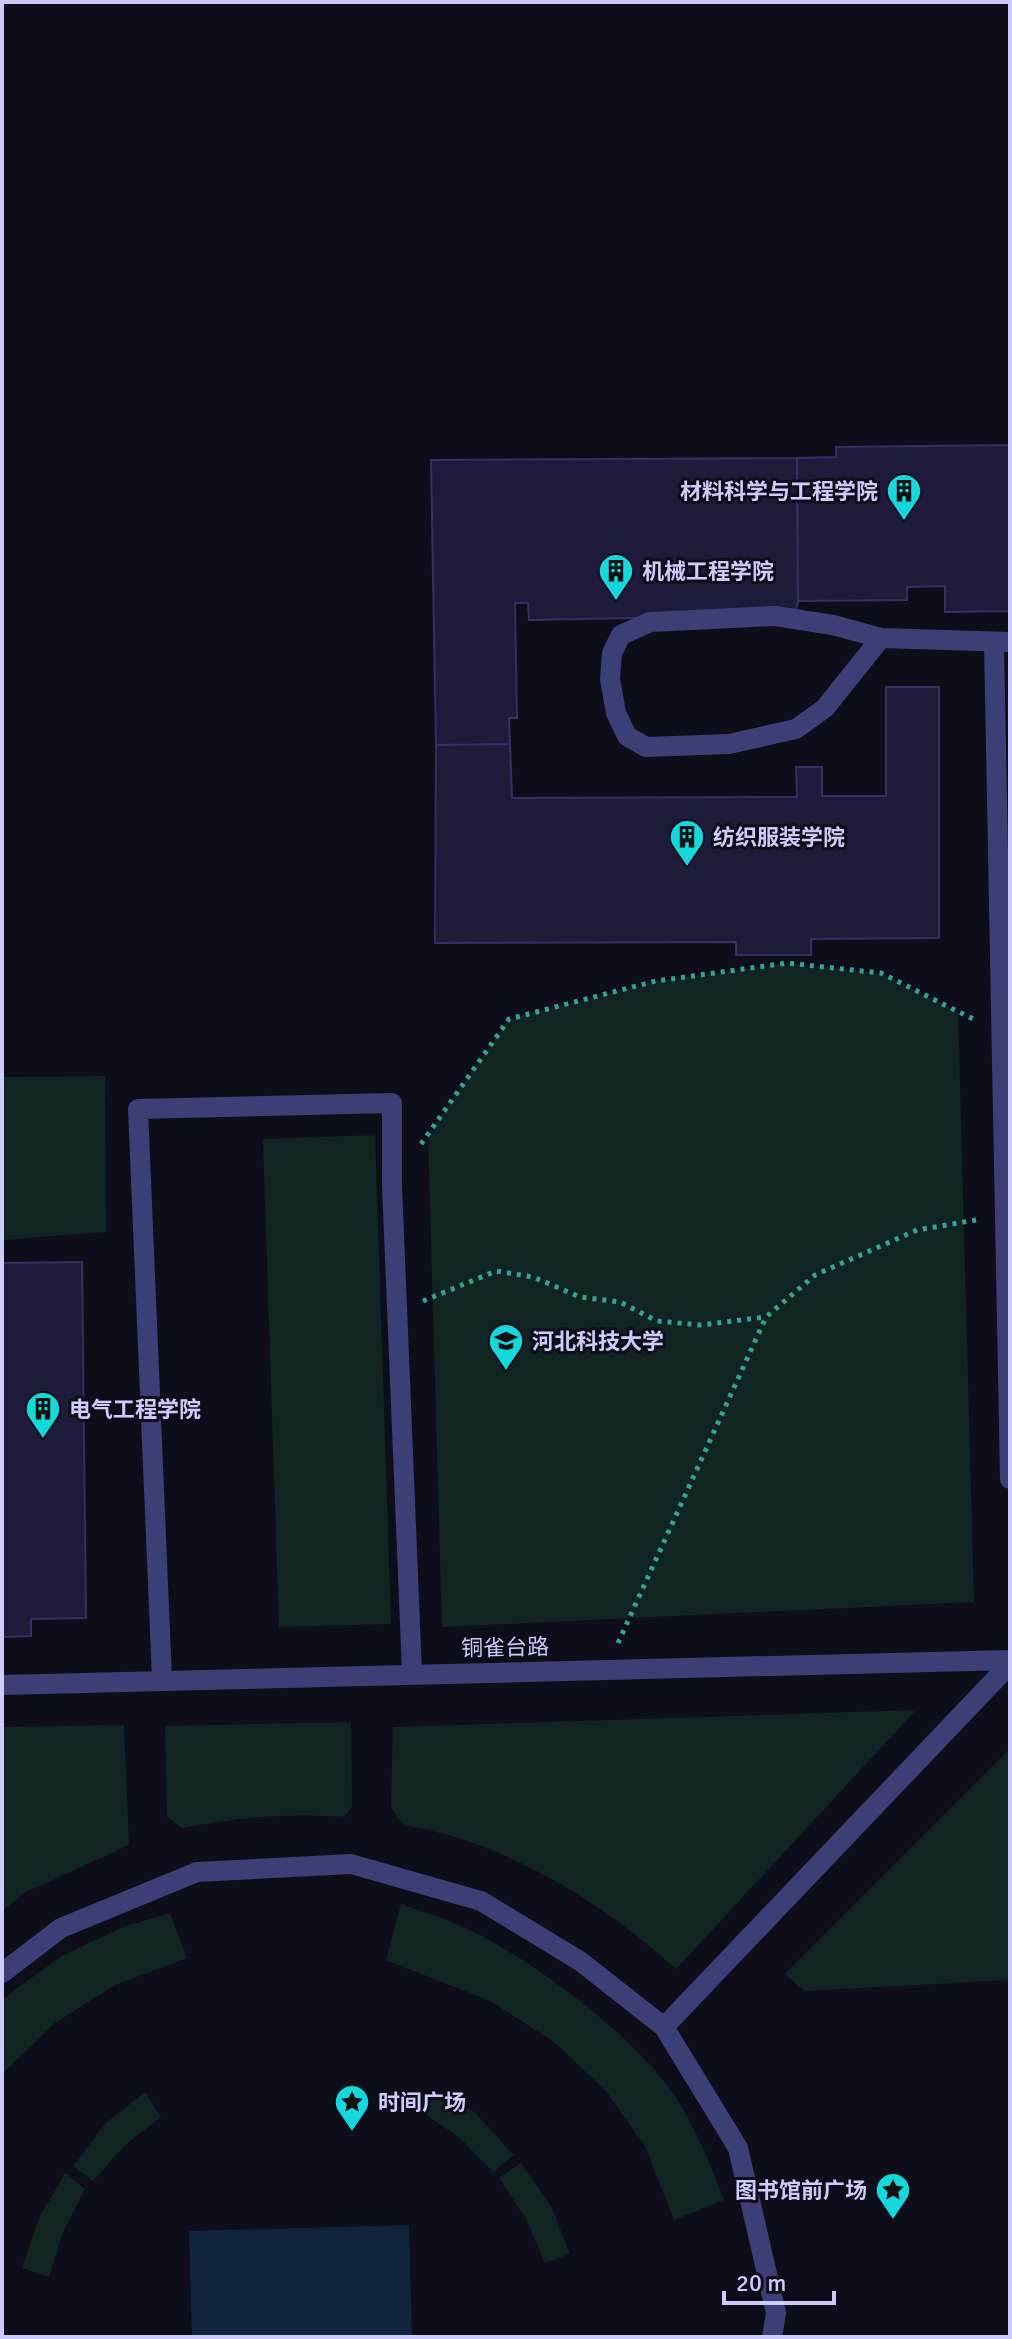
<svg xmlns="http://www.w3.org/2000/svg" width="1012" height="2339" font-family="Signika,'Noto Sans SC',sans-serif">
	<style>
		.green { fill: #102422 }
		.water { fill: #0f243c }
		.building { fill: #1e1b3a; stroke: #352f63; stroke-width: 2 }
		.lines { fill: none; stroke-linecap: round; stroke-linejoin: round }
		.path { stroke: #38a193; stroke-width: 5; stroke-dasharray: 4 6; stroke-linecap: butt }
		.minor { stroke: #3c3e75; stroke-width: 20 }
		.labels { text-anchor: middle; stroke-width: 6; stroke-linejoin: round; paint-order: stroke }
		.poi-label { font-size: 22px; font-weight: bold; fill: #cdcbfa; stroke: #0e0d1a; text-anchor: start }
		.street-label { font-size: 22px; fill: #cdcbfa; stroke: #0e0d1a }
	</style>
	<rect width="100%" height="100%" fill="#0e0d1a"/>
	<!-- green -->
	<path class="green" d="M787,963L881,973L958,1012L974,1602L442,1627L428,1134L509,1019L656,981Z
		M105,1076L106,1232L2,1240V1077Z
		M375,1135L391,1624L279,1627L263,1139Z
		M916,1710L676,1969C614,1914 552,1872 473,1843C451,1834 425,1830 402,1824L391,1807L393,1727Z
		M351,1722L352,1806L344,1817C285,1813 240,1817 182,1828L167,1817L165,1726Z
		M124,1725L129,1845L26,1892L2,1911V1727Z
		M1010,1749V1980L804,1991L785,1974Z
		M401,1904C420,1911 440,1917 459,1925C527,1955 632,2033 674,2095C696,2127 710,2164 724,2200L674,2220L645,2146L606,2091L553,2041L490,2001L386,1960Z
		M170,1913L187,1958L115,1985L55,2023L2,2074V2002L9,1994L62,1956L123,1927Z
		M432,2088L474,2112L514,2155L493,2172L460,2138L419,2110Z
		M145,2092L161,2117L125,2145L93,2181L73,2166L106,2123Z
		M521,2163L552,2208L570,2254L545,2263L525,2217L499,2178Z
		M65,2173L85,2189L63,2232L49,2277L22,2268L39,2218Z"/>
	<!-- water -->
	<path class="water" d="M409,2225L412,2337H192L189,2231Z"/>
	<!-- building -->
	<path class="building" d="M1010,445V611L945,612V586L907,587V600L798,601L797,458L836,457V447Z
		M797,458L798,601L795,615L529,620L528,603H515L517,718H509L510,744L436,745L431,460Z
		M886,687H939V938L811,939V955H736V942L435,943L436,745L510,744L512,798L797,797L796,767H822V796H886Z
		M82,1262L86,1618L31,1619V1636L2,1637V1263Z"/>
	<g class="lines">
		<!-- path -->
		<path class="path" d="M421,1144L509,1019L656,981L787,963L881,973L973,1019
			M423,1301L496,1271L533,1277L580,1297L620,1302L657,1321L701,1325L765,1317
			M618,1643L766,1317L815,1275L917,1230L976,1220"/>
		<!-- minor -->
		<path class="minor" d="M881,638L825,708L796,729L729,744L646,747L627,736L616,713L610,679L612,653L621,635L650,622L775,616L833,625L881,638L1010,642
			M994,643L1010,1479
			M162,1679L138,1109L392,1103V1185L412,1673
			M2,1685L1010,1660
			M2,1973L61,1928L197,1872L351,1864L481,1901L580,1961L664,2027L738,2148L776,2313L772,2337
			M664,2027L1010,1664"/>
	</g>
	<!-- icons -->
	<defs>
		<symbol id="building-pin" viewBox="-11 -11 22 30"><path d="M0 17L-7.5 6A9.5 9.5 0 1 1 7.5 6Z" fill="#16d7db" stroke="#0e0d1a"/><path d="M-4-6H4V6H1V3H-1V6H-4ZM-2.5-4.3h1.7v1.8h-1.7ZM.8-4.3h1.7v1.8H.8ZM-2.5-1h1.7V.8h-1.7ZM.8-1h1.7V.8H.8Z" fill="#111"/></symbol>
		<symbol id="university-pin" viewBox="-11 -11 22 30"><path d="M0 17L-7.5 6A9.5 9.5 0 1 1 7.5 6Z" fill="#16d7db" stroke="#0e0d1a"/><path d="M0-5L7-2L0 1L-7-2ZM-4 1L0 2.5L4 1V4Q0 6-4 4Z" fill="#111"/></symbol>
		<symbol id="sight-pin" viewBox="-11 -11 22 30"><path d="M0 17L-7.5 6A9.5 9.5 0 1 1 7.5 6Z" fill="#16d7db" stroke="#0e0d1a"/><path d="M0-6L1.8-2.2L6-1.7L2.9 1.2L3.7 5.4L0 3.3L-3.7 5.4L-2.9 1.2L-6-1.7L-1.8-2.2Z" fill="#111"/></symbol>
	</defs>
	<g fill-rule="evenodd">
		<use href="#building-pin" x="884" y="471" width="40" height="54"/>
		<use href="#building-pin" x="596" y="551" width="40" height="54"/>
		<use href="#building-pin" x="667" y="817" width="40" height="54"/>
		<use href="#university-pin" x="486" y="1321" width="40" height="54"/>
		<use href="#building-pin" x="23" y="1389" width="40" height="54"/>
		<use href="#sight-pin" x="332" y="2082" width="40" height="54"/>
		<use href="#sight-pin" x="873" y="2170" width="40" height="54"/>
	</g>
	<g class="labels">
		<!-- poi labels -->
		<g class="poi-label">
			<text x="878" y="499" text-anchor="end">材料科学与工程学院</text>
			<text x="642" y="579">机械工程学院</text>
			<text x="713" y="845">纺织服装学院</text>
			<text x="532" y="1349">河北科技大学</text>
			<text x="69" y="1417">电气工程学院</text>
			<text x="378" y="2110">时间广场</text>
			<text x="867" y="2198" text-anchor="end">图书馆前广场</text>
		</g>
		<!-- street labels -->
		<g class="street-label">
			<text transform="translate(505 1647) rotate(-1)" y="8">铜雀台路</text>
		</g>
	</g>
	<!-- border -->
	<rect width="1012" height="2339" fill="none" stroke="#cdcbfa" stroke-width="8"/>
	<!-- scale -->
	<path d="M724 2291v12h110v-12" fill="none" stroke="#cdcbfa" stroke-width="4"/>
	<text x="736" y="2291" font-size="24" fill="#cdcbfa" stroke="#0e0d1a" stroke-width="6" paint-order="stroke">20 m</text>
</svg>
